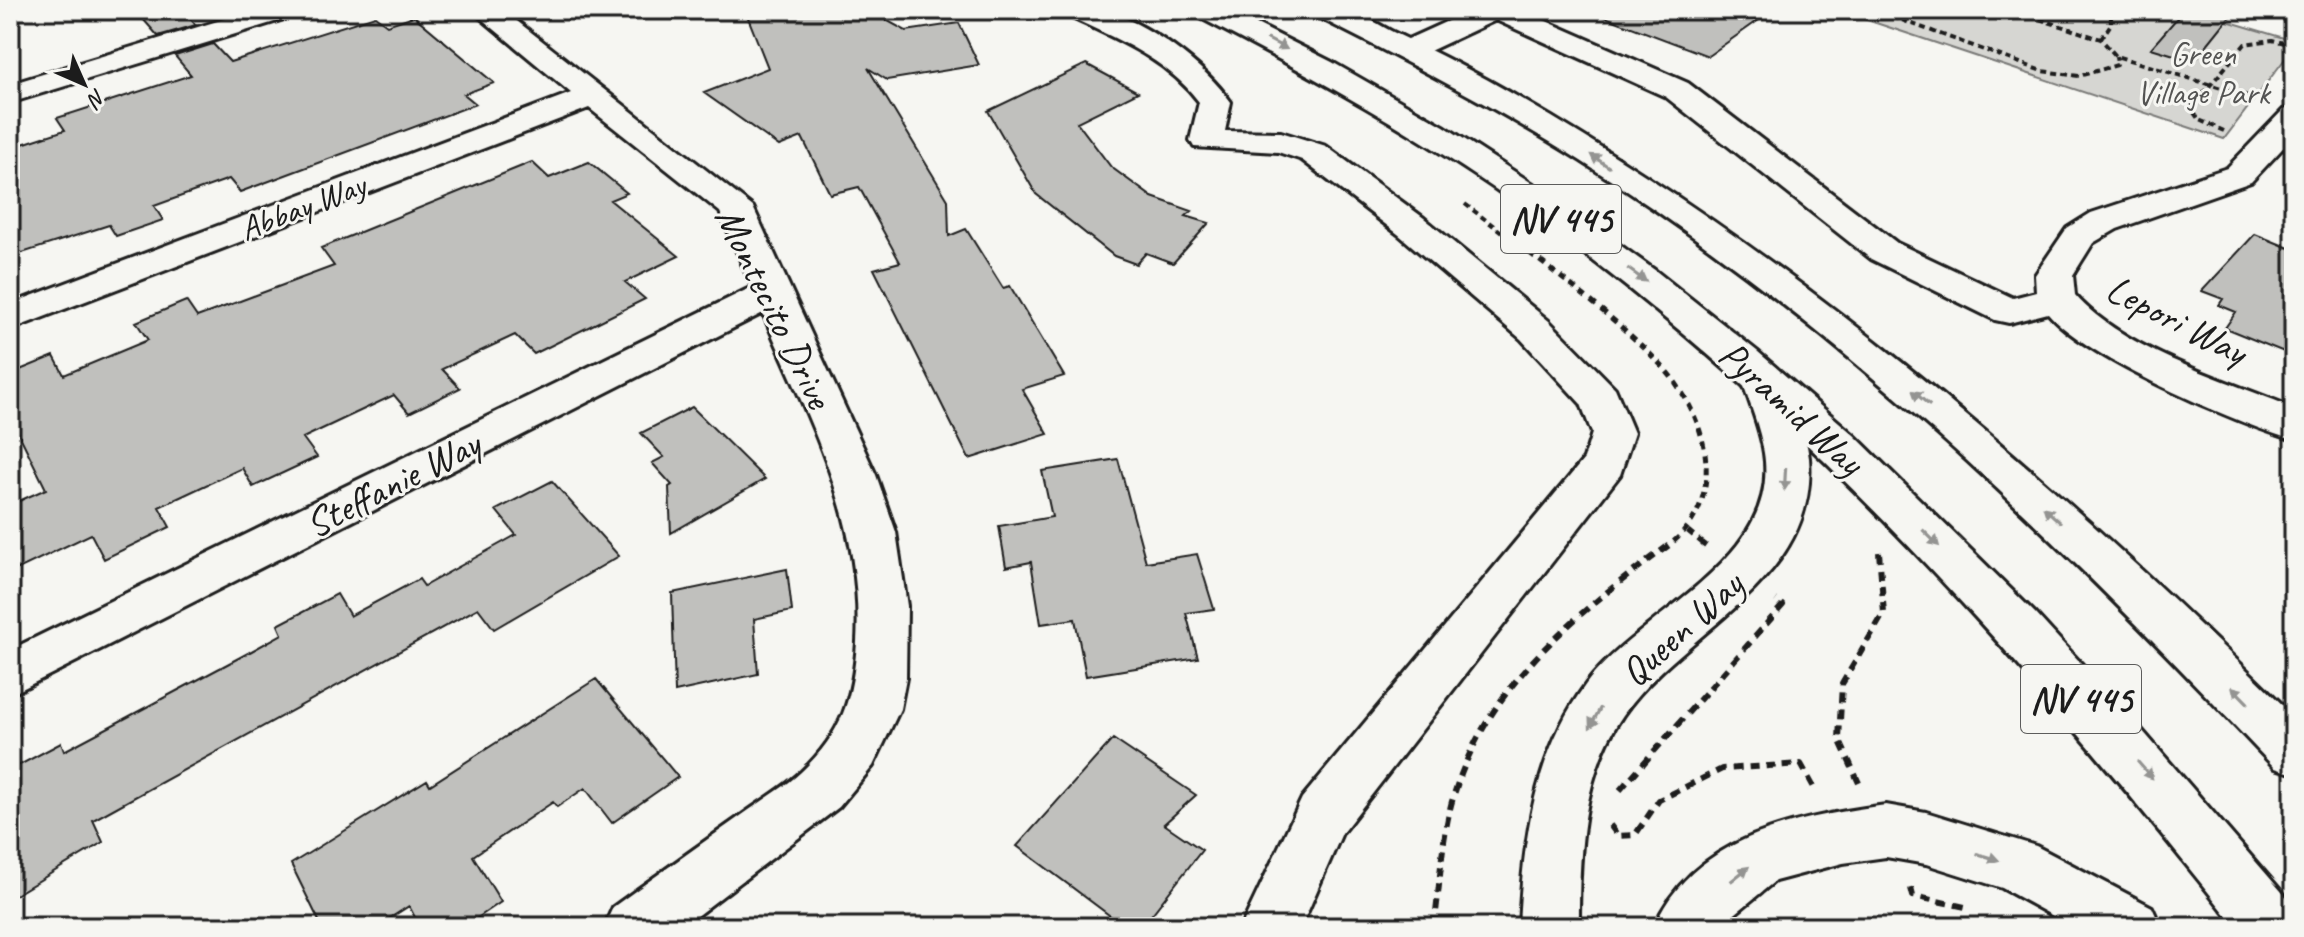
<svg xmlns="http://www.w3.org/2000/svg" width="2304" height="937" font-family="Caveat,sans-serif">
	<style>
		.green { fill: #d6d6d2; stroke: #797977; stroke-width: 2 }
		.building { fill: #c0c0bd; stroke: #1c1c1c; stroke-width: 2 }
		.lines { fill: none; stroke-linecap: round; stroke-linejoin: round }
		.minor-casing { stroke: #1c1c1c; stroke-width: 6 }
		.major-casing { stroke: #1c1c1c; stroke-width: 6 }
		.path-far2 { stroke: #1c1c1c; stroke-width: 4; stroke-dasharray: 6 4; stroke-linecap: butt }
		.path-far1 { stroke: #1c1c1c; stroke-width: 5; stroke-dasharray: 7 6; stroke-linecap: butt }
		.path { stroke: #1c1c1c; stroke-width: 6; stroke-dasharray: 10 7; stroke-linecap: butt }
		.minor { fill: #f6f6f2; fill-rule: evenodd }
		.major { fill: #f6f6f2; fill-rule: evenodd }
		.oneway { fill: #949492 }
		.labels { text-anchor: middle; stroke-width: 6; stroke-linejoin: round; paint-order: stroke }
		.far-park-label { font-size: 34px; fill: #545453; stroke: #f6f6f2 }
		.far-street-label { font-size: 34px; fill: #1c1c1c; stroke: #f6f6f2 }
		.shield { fill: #f6f6f2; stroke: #5d5d5c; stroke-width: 2 }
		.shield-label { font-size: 38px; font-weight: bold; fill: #1c1c1c }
		.street-label { font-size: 40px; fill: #1c1c1c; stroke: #f6f6f2 }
	</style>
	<rect width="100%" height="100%" fill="#f6f6f2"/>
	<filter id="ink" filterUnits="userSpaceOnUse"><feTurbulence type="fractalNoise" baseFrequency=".0125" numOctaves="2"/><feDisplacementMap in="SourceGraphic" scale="16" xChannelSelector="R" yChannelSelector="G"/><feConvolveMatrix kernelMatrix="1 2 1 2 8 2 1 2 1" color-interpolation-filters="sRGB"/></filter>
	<g filter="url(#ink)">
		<!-- green -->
		<path class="green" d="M1837,10H2190L2294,41V47L2224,139Z"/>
		<!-- building -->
		<path class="building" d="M135,10H182L196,25L158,36Z
			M745,10H868L906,31L959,23L979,65L887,80L868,68L948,200L949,236L966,229L1003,288L1010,286L1064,376L1022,389L1048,434L969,459L874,269L900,262L859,187L830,194L802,137L779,146L704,93L768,68Z
			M1598,10H1773L1708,56L1597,14Z
			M2184,10H2235L2194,61L2151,48Z
			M375,16L387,25L414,16L494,83L464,94L476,104L240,192L229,179L154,206L163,220L116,236L109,225L10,257V148L65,130L57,118L191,75L175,56L213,44L230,62Z
			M1086,64L1138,92L1077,122L1111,167L1152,197L1192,211L1186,216L1209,223L1173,263L1146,253L1136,264L1114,256L1036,194L988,111Z
			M532,162L549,178L589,162L627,193L610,200L679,256L625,282L645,299L534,354L515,335L442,369L460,388L409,413L394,395L303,438L317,457L253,487L242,468L159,507L170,527L104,559L91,534L10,573V505L46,489L10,416V374L54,356L64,375L148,340L136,322L186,301L197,317L334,266L321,248Z
			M2255,234L2294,250V356L2225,328L2236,312L2219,305L2223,299L2202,291Z
			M692,407L765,479L671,533L669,487L672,485L652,463L664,457L641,433Z
			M1118,459L1146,562L1197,554L1214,609L1186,613L1198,658L1086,676L1075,619L1041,624L1031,562L1006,567L999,526L1052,517L1042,471Z
			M552,481L619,556L494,629L478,608L93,820L103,842L10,898V770L61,743L64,751L248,653L282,634L278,625L337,594L350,616L419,579L424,586L516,535L496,510Z
			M787,569L792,611L754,619L758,674L675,692L672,593Z
			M596,679L678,777L612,823L585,788L557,807L553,802L473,856L501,902L464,927H420L409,906L376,927H322L291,864L427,780L430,785Z
			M1113,739L1196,795L1164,824L1202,850L1142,927H1125L1017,846Z"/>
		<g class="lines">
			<defs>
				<path id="minor" d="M254,10H298L294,16L10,103V84Z
					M471,10H503L753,207L876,475L896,532L907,606L906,678L900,709L873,766L839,807L682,927H604L613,907C656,876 699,845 742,815C761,801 784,788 801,772C843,732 853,698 857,642C864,519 809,422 763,313L10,695V650L752,287L720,212L589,108L10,330V304L571,93Z
					M1064,10C1075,10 1090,8 1101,10C1146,21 1205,65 1231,102L1225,131L1281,132L1326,146L1424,218L1549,321L1615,388L1634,433L1620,475L1342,833L1301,927H1241L1302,798L1584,459L1592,433L1581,404L1521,339L1398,234L1302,160L1278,152L1194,147L1190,140L1199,102C1166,58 1116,39 1068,16Z
					M1472,10H1521L1688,83L1897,243L2013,298L2036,292L2035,275L2067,228L2091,213L2227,168L2283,110L2294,107V136L2251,182L2117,229L2093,243L2073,275L2075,295C2124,351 2227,380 2294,408V440C2235,423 2086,358 2048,313L2009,323L1995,320L1871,259L1666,97L1496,20L1419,56H1397L1393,50L1397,44Z
					M1761,363L1775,367L1781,377C1791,403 1806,430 1809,458C1819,583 1682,629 1623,715C1581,776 1579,856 1579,927H1519C1523,842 1534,754 1586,684C1641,611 1781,561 1764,453C1760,427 1749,402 1741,377L1747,367Z
					M1886,805L1926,812L2036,846L2152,907L2161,927H2073L2002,888L1926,864L1886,857L1843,863L1775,881L1719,927H1654C1693,836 1798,817 1886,805Z"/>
				<path id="major" d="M1193,10H1229L1332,62L1444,126L1552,196L1656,271L1757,351L1854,435L2036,614L2135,722L2294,906V927H2236C2025,660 1806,412 1528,212C1424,137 1311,75 1197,16Z
					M1312,10C1323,10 1338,7 1349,10C1363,14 1379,25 1393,32C1435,52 1477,73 1518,97C1807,264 2057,482 2294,716V774L2275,768C2064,544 1842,326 1581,161C1495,107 1406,61 1316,16Z"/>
			</defs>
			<!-- minor casing -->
			<use href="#minor" class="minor-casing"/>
			<!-- major casing -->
			<use href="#major" class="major-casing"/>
			<!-- path-far2 -->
			<path class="path-far2" d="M1874,10L2042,71L2079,76L2117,65L2116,56
				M2011,10L2101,39L2116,56L2251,97
				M2101,39L2111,24V10
				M2224,131L2199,120L2191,108L2245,44L2272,40L2293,45
				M1465,204L1511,239"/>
			<!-- path-far1 -->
			<path class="path-far1" d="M1509,237C1558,275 1616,318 1659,363C1707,412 1731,499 1669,545
				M1688,531L1705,545"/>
			<!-- path -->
			<path class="path" d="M1702,543L1706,546
				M1859,783L1839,739L1842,684L1884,613L1879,552
				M1620,790L1783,605L1776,600
				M1610,825L1618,836L1635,835L1659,800L1722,769L1801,764L1816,791
				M1911,888L1913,896L1970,908
				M1434,927C1440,887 1441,844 1451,805C1483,687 1577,612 1672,543"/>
			<!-- minor -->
			<use href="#minor" class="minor"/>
			<!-- major -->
			<use href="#major" class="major"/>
		</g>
		<!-- one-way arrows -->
		<defs><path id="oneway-solid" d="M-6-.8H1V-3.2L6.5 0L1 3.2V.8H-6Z" transform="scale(2)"/></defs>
		<g class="oneway">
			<use href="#oneway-solid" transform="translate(1277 44) rotate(28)"/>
			<use href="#oneway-solid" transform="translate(1600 161) rotate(-146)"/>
			<use href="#oneway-solid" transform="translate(1637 275) rotate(36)"/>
			<use href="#oneway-solid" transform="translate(1921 398) rotate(-140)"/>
			<use href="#oneway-solid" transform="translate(1785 479) rotate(93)"/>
			<use href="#oneway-solid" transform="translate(2052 515) rotate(-138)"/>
			<use href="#oneway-solid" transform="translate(1931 538) rotate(45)"/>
			<use href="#oneway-solid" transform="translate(2240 695) rotate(-134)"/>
			<use href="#oneway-solid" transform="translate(1595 718) rotate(118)"/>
			<use href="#oneway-solid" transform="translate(2145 770) rotate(49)"/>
			<use href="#oneway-solid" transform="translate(1988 857) rotate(17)"/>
			<use href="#oneway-solid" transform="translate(1740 874) rotate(-39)"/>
		</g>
	</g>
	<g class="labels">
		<!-- far-park labels -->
		<g class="far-park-label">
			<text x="2203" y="65">Green<tspan x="2203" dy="39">Village Park</tspan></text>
		</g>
		<!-- far-street labels -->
		<g class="far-street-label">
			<text transform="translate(302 206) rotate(-21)" y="12">Abbay Way</text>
		</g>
		<!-- shield labels -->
		<g class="shield">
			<rect x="1501" y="185" width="120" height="68" rx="6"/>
			<rect x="2021" y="665" width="120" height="68" rx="6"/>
		</g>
		<g class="shield-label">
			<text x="1561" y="232">NV 445</text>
			<text x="2081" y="712">NV 445</text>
		</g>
		<!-- street labels -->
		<g class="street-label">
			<text transform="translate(775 307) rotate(64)" y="14">Montecito Drive</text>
			<text transform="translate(2177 319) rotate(27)" y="14">Lepori Way</text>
			<text transform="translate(1792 407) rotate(42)" y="14">Pyramid Way</text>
			<text transform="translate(392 483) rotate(-27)" y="14">Steffanie Way</text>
			<text transform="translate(1681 628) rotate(-42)" y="14">Queen Way</text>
		</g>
	</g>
	<!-- margin -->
	<rect width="2304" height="937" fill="none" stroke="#f6f6f2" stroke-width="40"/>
	<rect x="20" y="20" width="2264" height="897" fill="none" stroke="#1c1c1c" stroke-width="3" filter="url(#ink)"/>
	<!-- north arrow -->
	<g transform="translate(84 84) rotate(135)" stroke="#f6f6f2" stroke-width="6" paint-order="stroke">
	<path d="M0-6L14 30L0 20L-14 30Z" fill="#1c1c1c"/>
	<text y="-12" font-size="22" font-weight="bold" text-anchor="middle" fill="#1c1c1c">N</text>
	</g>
</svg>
